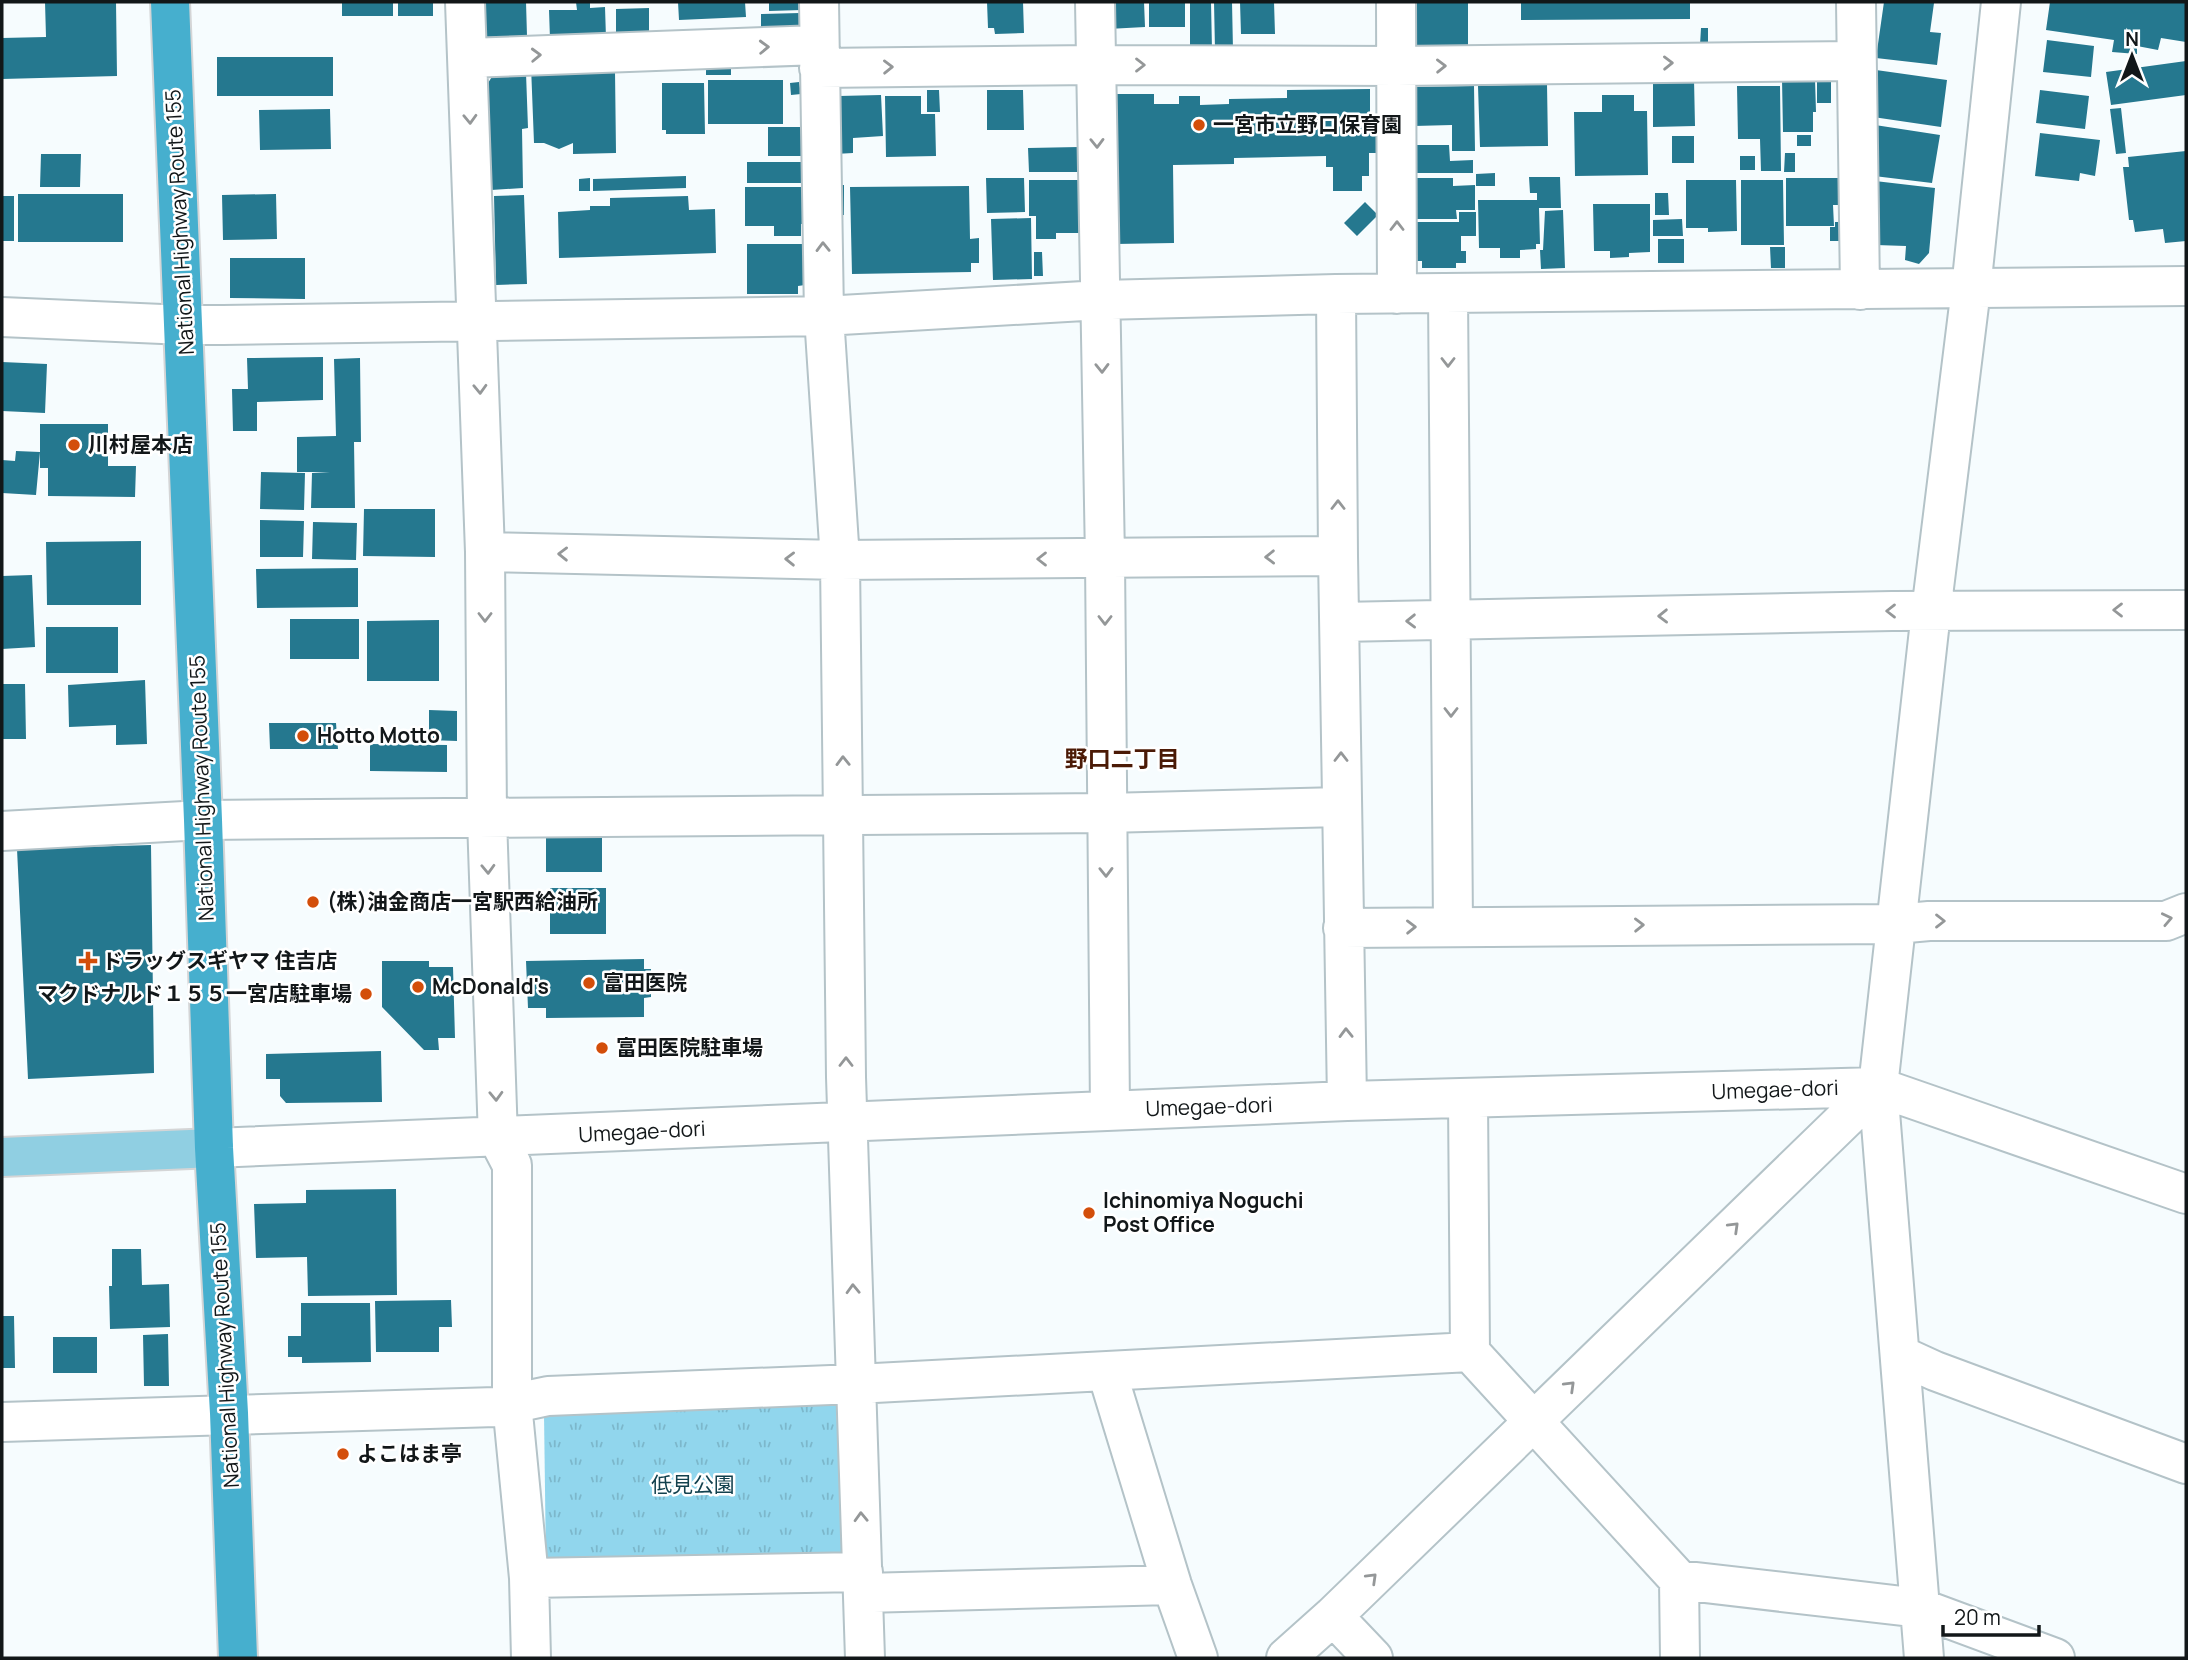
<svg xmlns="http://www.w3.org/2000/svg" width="2188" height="1660" font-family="Manrope,'Noto Sans JP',sans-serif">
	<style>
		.park { fill: url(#park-tufts) }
		.building { fill: #25788f }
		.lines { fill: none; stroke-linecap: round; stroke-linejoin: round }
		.minor-casing { stroke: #b4c3c8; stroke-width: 42 }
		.major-casing { stroke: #d4d5d6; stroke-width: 42 }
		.highway-casing { stroke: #d4d5d6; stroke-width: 42 }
		.minor { stroke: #fff; stroke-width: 38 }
		.major { stroke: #90cfe2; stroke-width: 38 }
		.highway { stroke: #46afce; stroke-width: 38 }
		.oneway { stroke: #949798 }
		.poi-dot { fill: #d34e0a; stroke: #fff; stroke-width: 2.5 }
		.labels { text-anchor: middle; stroke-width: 5; stroke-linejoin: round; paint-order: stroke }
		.poi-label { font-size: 21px; font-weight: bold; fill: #121719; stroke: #fff; text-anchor: start }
		.street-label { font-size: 21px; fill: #121719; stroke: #fff }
		.park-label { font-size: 21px; fill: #12414e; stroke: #fff }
		.neighbourhood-label { font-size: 23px; font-weight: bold; fill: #4b1a06; stroke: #fff }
	</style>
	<defs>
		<pattern id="park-tufts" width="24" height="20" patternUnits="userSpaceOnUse" patternTransform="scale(1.75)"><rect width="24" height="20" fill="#91d6ed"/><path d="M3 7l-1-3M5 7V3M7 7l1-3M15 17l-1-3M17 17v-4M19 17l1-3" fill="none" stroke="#7cb7cb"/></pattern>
	</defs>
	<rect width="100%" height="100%" fill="#f6fcfe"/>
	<!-- park -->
	<path class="park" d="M836,1405L845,1559L546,1564L544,1414Z"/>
	<!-- building -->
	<path class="building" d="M45,2H116L117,76L2,79V38L46,37Z
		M342,2H393V16H342Z
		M398,2H433V16H398Z
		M485,2H526L527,36L486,37Z
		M576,2H590V8L605,7L606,38L550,39L549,10H577Z
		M678,2H745L746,17L679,20Z
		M769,2H802V10L769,11Z
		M987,2H1023L1024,33L995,34L994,28H988Z
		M1107,2H1144L1145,27L1108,29Z
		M1149,2H1185V27H1149Z
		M1190,2H1211L1212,50H1190Z
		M1214,2H1232L1233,50H1215Z
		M1240,2H1274L1275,34H1241Z
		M1415,2H1468V45H1414Z
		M1521,2H1690V19L1521,20Z
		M1884,2L1934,3L1930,32L1941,33L1937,65L1876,58Z
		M2050,2H2186V42L2161,38L2158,50L2137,46V54L2112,52L2114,40L2046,30Z
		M649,8V35H616V9Z
		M800,13L799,28L761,37V14Z
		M1701,28H1708V45H1700Z
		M2047,40L2094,46L2091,77L2043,72Z
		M217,57H333V96H217Z
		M2186,61V95L2111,105L2106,72Z
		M706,65H731V75H706Z
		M531,66L615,71L616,153L573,154V143L559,149L544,143H534Z
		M1876,70L1947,80L1941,127L1873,117Z
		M495,72L526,73L528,128L522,129L523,188L491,190L488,83Z
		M1817,77H1831V103H1817Z
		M1653,79H1694L1695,126L1653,127Z
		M1782,79H1815L1816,112H1813V132H1783Z
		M708,80H783V124H708Z
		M799,82L801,94L791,95L790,83Z
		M662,83H704L705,134H666V130H662Z
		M1547,84L1548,146L1480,147L1478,86Z
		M1474,86L1475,151H1452V125L1414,126L1413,87Z
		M1737,86H1780L1781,171H1761L1760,139H1738Z
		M1370,89V114H1377L1378,153H1369V176H1362V191H1333V167H1326V156L1234,158V164L1173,165L1174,243L1115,244L1113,94H1154V104H1179V96H1200V105L1229,104V99L1287,98V90Z
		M927,90H939L940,112H927Z
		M987,90H1023L1024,130H987Z
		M2040,90L2089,96L2085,129L2036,123Z
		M881,95L883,136L853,138V153L835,154L839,96Z
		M1602,95H1634V111H1647L1648,175L1575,176L1574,112H1602Z
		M885,96H921V114H935L936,156L886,157Z
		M2121,108L2126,153L2116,154L2110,109Z
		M330,109L331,149L260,150L259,110Z
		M1875,125L1940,135L1932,183L1874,176Z
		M768,127H802V156H768Z
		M2040,133L2100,140L2095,176L2080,173L2079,181L2035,176Z
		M1797,135H1811V146H1797Z
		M1672,136H1694V163H1672Z
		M1411,145H1449L1450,161L1473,160V173H1412Z
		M1079,147L1080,172H1029L1028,148Z
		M2186,151V241L2165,243L2163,229L2135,232L2133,220H2129L2123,167H2129L2128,157Z
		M1785,153H1795V172H1784Z
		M41,154H81L80,187H40Z
		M1740,156H1755V170H1740Z
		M747,162H803V183H747Z
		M1495,173V186H1476V174Z
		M686,176V188L593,191V179Z
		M1529,177H1560L1561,208H1539L1540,244H1536V249L1520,250V258H1500V248H1479L1478,200H1537V193H1530Z
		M590,178V191H579V179Z
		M986,178H1024L1025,212L987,213Z
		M1411,178H1453V186L1475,185V210H1456L1457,219H1411Z
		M1786,178H1842V205H1833L1834,226H1786Z
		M1029,180H1088L1085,233H1056V239H1036V216H1029Z
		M1686,180H1736L1737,231L1708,232V228H1686Z
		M1741,180H1783L1784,245H1741Z
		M1875,181L1935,188L1929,253L1919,264L1905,260L1906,246L1876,245Z
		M837,185H844V215H837Z
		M969,186L970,239L979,238V263H971V272L852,274L850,187Z
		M745,187H804V224H801V236H774V226H745Z
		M1655,193H1668L1669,215H1655Z
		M18,194H123V242H18Z
		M276,194L277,239L223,240L222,195Z
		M524,195L527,284L496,285L494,196Z
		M2,196H14V241H2Z
		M688,196L689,210L715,209L716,253L559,258L558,212L590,210V206H610V198Z
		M1365,202L1378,215L1357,236L1344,223Z
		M1593,204H1650V252L1629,253V257L1610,258V251H1594Z
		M1563,210L1565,268L1541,269L1540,250H1543L1545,211Z
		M1459,212H1476V236H1461V251H1466V263H1456V268H1422V261H1412V222H1459Z
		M1031,218L1032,279L993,280L991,219Z
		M1682,219L1683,236H1653V220Z
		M1835,222H1844V241H1830V227H1835Z
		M1658,239H1684V263H1658Z
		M747,244H805V285L798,286V294H747Z
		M1770,247H1785V268H1771Z
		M1034,252H1042L1043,276H1034Z
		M230,258H305V299L230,298Z
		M323,357V400L257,402V431H233L232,389H248L247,358Z
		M360,358L361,442H354L355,508H311L312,473L330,472H297V437L336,436L334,359Z
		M2,362L47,364L45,413L2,411Z
		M40,424H108V466H136L135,497L48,496V468H40Z
		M16,451L40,452L36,495L2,493V460L15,461Z
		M261,472L305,473L304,510L260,509Z
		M364,509H435V557L363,556Z
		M260,520L304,521L303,557H260Z
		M313,522L357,523L356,560L312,559Z
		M141,541V605H47L46,542Z
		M358,568V607L257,608L256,569Z
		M32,575L35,647L2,649V576Z
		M290,619H359V659H290Z
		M439,620V681H367V621Z
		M46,627H118V673H46Z
		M145,680L147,744L116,745V725L69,727L68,685Z
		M2,684H25L26,739H2Z
		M429,710L457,711V741L429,740Z
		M269,723H336L338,749H270Z
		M370,744L447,745V772L370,771Z
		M546,825H602V872H546Z
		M151,845L154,1073L28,1079L17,849Z
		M550,888H606V934H550Z
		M644,959V969H651V997L644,998V1017L546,1018V1008H528L526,961Z
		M382,961H429V967H453L455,1038H438L439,1050H424L382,1007Z
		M381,1051L382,1102L286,1103L280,1096V1079H266V1054Z
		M396,1189L397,1295L308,1296L307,1257L256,1258L254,1204L306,1203V1190Z
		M112,1249H141L142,1285L169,1284L170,1327L110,1329L109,1286H112Z
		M451,1300L452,1327H439V1352H376L375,1301Z
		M301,1303H370L371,1362L302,1363V1357H288V1336H301Z
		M2,1316H14L15,1368H2Z
		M168,1334L169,1386H144L143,1335Z
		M53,1337H97V1373H53Z"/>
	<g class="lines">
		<defs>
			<path id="minor" d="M465,2L485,552L487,819L498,1138L512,1165V1403L529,1578L531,1658
				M819,2L824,316L840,560L846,1077L865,1658
				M1095,2L1105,559L1110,1111
				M1396,2L1397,294
				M1856,2L1860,290
				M468,58L819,45
				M819,68L1096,65L1397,66L1856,61
				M1336,294L1338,556L1347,1101
				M1448,294L1453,926
				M2,317L185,325H223L824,316L1101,300L1336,294L2186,286
				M485,552L840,560L1338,556
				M1340,622L1892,611L2186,610
				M2,831L203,820L1106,813L1341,807
				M1343,928L1896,924L1929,921H2166L2186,913
				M1468,1099L1470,1352
				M214,1148L1347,1101L1878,1087L2186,1194
				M1900,1355L1935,1371L2186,1464
				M1107,1372L1172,1585L1198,1658
				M2,1422L496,1407L548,1396L856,1384L1470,1352L1679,1580L1680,1658
				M529,1578L863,1572
				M1679,1580L1920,1608L2055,1658
				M864,1593L1172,1585
				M1333,1616L1373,1658
				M1286,1658L1333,1616L1878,1087
				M1924,1658L1878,1087L1931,612L1971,289L2001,2"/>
			<path id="major" d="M2,1157L214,1148"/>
			<path id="highway" d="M170,2L203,820L214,1148L229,1413L238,1658"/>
		</defs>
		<!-- minor casing -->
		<use href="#minor" class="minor-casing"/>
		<!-- major casing -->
		<use href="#major" class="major-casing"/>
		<!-- highway casing -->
		<use href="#highway" class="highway-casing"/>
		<!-- minor -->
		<use href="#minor" class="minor"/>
		<!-- major -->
		<use href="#major" class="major"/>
		<!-- highway -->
		<use href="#highway" class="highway"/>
	</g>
	<!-- one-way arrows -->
	<defs><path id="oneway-chevron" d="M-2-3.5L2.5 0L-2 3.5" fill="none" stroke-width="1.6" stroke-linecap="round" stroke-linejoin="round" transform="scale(1.75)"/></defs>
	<g class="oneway">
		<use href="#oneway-chevron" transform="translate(764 47) rotate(-2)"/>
		<use href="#oneway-chevron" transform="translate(536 55) rotate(-2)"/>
		<use href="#oneway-chevron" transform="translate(1668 63) rotate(-1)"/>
		<use href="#oneway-chevron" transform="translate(1140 65)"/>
		<use href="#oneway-chevron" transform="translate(1441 66) rotate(-1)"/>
		<use href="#oneway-chevron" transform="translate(888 67) rotate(-1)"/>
		<use href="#oneway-chevron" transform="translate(470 119) rotate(88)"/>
		<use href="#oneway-chevron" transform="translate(1097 143) rotate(89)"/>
		<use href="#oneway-chevron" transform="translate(1397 226) rotate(-90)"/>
		<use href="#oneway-chevron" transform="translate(823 247) rotate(-91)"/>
		<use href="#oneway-chevron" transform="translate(1448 362) rotate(90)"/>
		<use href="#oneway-chevron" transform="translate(1102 368) rotate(89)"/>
		<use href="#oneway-chevron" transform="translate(480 389) rotate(88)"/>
		<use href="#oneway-chevron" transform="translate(1338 505) rotate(-90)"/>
		<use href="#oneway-chevron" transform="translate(563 554) rotate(-179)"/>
		<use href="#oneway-chevron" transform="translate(1270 557) rotate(179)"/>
		<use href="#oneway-chevron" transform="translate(790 559) rotate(-179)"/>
		<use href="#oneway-chevron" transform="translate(1042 559) rotate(180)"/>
		<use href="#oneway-chevron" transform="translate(2118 610) rotate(180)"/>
		<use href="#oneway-chevron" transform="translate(1891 611) rotate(180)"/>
		<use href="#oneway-chevron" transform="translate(1663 616) rotate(179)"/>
		<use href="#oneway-chevron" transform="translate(485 617) rotate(90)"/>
		<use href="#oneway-chevron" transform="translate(1105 620) rotate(90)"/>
		<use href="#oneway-chevron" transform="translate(1411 621) rotate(179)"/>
		<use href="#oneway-chevron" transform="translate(1451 712) rotate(90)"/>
		<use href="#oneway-chevron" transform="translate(1341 757) rotate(-90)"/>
		<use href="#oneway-chevron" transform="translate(843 761) rotate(-91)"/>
		<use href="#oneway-chevron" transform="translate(488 869) rotate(88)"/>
		<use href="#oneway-chevron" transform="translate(1106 872) rotate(89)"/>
		<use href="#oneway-chevron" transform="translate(2167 919) rotate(-12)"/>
		<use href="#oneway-chevron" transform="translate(1940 921)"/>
		<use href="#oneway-chevron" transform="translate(1639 925) rotate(-1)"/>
		<use href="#oneway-chevron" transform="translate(1411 927) rotate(-1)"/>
		<use href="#oneway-chevron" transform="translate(1346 1033) rotate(-91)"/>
		<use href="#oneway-chevron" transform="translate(846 1062) rotate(-90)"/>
		<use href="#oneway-chevron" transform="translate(496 1096) rotate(88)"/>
		<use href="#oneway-chevron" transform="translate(1734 1227) rotate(-44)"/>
		<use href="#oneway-chevron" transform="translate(853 1289) rotate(-92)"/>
		<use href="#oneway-chevron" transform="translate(1570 1386) rotate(-44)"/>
		<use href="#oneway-chevron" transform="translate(861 1517) rotate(-92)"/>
		<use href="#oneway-chevron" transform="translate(1372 1578) rotate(-44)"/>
	</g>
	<!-- markers -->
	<g class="poi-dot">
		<circle cx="1199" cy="125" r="7"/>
		<circle cx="74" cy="445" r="7"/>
		<circle cx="303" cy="736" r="7"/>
		<circle cx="313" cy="902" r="7"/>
		<path d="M84.5 950.5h7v7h7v7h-7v7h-7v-7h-7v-7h7z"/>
		<circle cx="589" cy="983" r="7"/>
		<circle cx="418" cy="987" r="7"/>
		<circle cx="366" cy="994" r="7"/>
		<circle cx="602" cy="1048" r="7"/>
		<circle cx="1089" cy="1213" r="7"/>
		<circle cx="343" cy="1454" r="7"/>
	</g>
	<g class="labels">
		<!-- poi labels -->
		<g class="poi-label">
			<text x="1213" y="132">一宮市立野口保育園</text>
			<text x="88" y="452">川村屋本店</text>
			<text x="317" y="743">Hotto Motto</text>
			<text x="327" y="909">(株)油金商店一宮駅西給油所</text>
			<text x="102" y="968">ドラッグスギヤマ 住吉店</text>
			<text x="603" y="990">富田医院</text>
			<text x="432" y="994">McDonald's</text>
			<text x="352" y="1001" text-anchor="end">マクドナルド１５５一宮店駐車場</text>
			<text x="616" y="1055">富田医院駐車場</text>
			<text x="1103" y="1208">Ichinomiya Noguchi<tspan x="1103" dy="24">Post Office</tspan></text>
			<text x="357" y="1461">よこはま亭</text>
		</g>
		<!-- street labels -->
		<g class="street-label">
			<text transform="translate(180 222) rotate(-93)" y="7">National Highway Route 155</text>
			<text transform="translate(202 788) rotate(-92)" y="7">National Highway Route 155</text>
			<text transform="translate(1775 1090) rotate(-2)" y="7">Umegae-dori</text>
			<text transform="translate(1209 1107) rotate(-2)" y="7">Umegae-dori</text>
			<text transform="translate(642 1132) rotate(-3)" y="7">Umegae-dori</text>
			<text transform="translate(225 1355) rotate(-93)" y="7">National Highway Route 155</text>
		</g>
		<!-- park labels -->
		<g class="park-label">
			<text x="693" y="1492">低見公園</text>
		</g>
		<!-- neighbourhood labels -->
		<g class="neighbourhood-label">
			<text x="1122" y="767">野口二丁目</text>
		</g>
	</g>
	<!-- border -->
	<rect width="2188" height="1660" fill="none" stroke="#121719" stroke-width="7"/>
	<!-- north arrow -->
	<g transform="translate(2132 56)" stroke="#ffffff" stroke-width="5" paint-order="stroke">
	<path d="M0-5L12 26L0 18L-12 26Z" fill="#121719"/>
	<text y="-10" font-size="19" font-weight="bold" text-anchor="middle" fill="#121719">N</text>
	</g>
	<!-- scale -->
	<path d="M1943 1625v10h96v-10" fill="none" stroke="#121719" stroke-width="3.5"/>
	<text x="1954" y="1625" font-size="21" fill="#121719" stroke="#ffffff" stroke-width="5" paint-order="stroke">20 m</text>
</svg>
